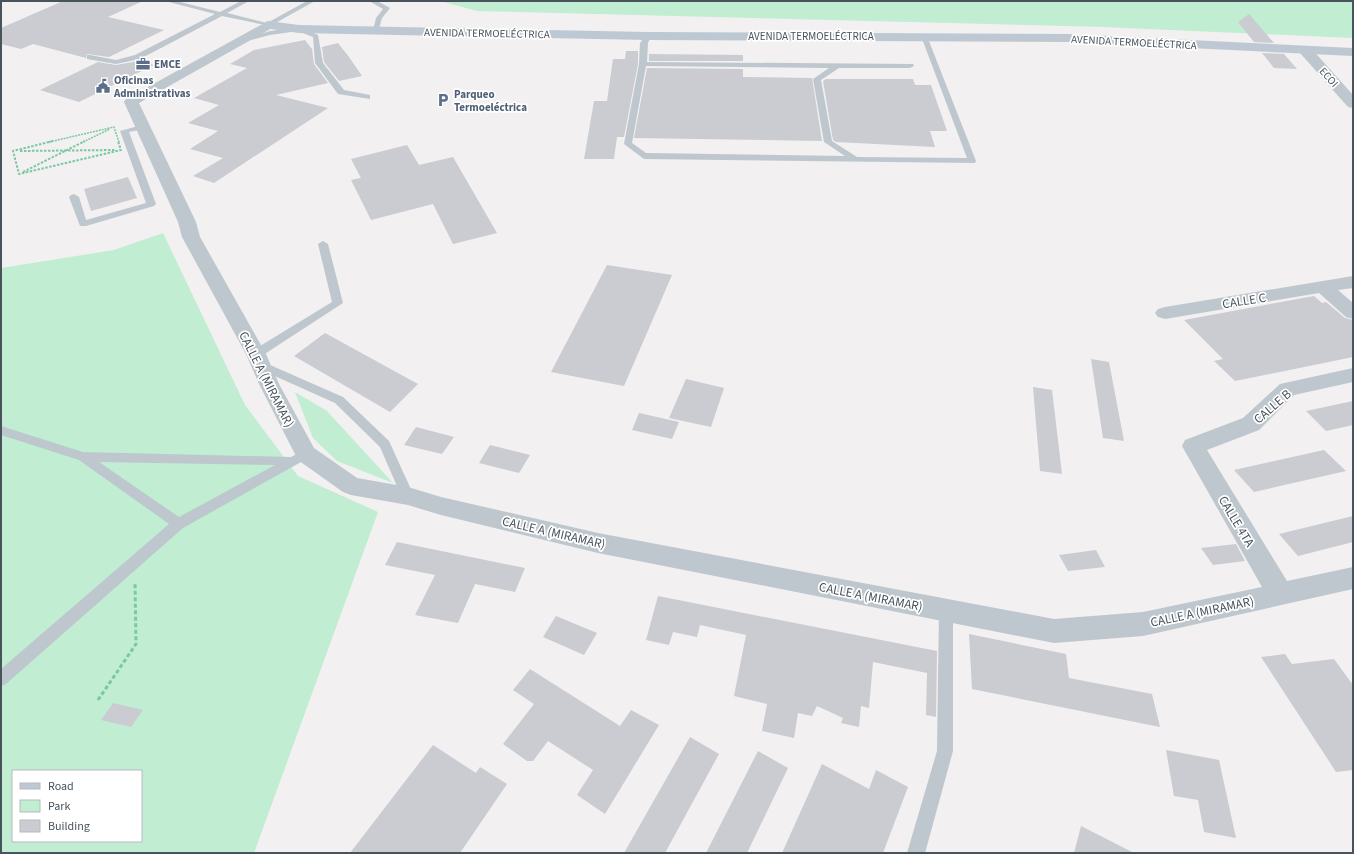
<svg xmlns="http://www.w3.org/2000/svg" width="1354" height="854" font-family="'Source Sans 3',sans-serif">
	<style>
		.green { fill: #c1edd2; fill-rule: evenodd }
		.building { fill: #caccd2 }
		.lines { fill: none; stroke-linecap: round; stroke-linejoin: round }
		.path-far2 { stroke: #7bc9a3; stroke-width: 1.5; stroke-dasharray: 2 1; stroke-linecap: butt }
		.path-far1 { stroke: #7bc9a3; stroke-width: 2; stroke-dasharray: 2.5 1.5; stroke-linecap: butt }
		.path { stroke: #7bc9a3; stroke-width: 3; stroke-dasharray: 4 2.5; stroke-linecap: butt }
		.service { fill: #bec7cd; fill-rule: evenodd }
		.minor { fill: #bec7cd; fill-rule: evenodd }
		.secondary { fill: #bec8d2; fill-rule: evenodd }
		.labels { text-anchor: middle; stroke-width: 3.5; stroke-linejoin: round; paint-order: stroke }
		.far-street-label { font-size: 11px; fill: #48535c; stroke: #fff }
		.far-service-label { font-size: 11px; font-weight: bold; fill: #4e5e75; stroke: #fff; text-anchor: start }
		.street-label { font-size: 13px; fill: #48535c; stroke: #fff }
	</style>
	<rect width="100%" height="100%" fill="#f2f0f0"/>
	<!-- green -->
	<path class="green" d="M440,1H1353V38L1103,27L477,11Z
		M163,233L245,405L298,476L378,512L254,853H1V268L114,250ZM13,771H141V841H13Z
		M295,392L327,411L393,483L337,461L313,438Z"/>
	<!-- building -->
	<path class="building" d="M63,1H143L108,17L164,30L109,57L87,54L86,58L33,44L21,49L1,44V28Z
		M1249,14L1274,43L1254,42L1238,22Z
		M305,40L312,49L314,64L328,83L276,95L328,108L214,183L193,176L223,158L190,149L218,131L188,123L219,105L194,98L247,68L230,64L254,50Z
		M338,43L349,57L362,76L339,81L324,62L322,47Z
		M626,51H638V64L624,137H617L614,159H584L594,101H607L613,59H625Z
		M1262,53L1284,54L1297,69L1274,68Z
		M649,54L743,55V61H649Z
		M139,61L154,65L79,102L40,90L98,62L116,65Z
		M647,68L743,69V77L812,78L822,141L634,138Z
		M826,79H913L915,85H931L947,131H930L935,147L836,142L833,140L823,81Z
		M407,145L419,165L453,157L497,233L453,244L433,204L371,220L351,180L361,178L351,159Z
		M128,177L137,198L91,211L84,189Z
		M607,265L672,275L624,386L551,372Z
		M1314,296L1322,303L1326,302L1345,318L1353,320V357L1235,381L1214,361L1223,359L1184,320Z
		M325,333L418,384L390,412L294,356Z
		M1091,359L1109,362L1124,441L1103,438Z
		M686,379L724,388L711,427L669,418Z
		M1033,387L1052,390L1062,474L1040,471Z
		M1353,401V425L1326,431L1306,411Z
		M639,413L679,422L672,439L632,430Z
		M416,427L454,437L442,454L404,445Z
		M490,445L530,455L519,473L479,463Z
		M1324,450L1346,471L1254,492L1234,470Z
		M1353,516V542L1298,556L1279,534Z
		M397,542L525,568L515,592L475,584L458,623L415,615L435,575L385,565Z
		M1236,544L1245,561L1213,565L1201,548Z
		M1096,550L1105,567L1068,571L1059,555Z
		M658,596L937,651L936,717L926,715L927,673L873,662L869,708L861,706L859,727L841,723L843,718L817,706L812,716L798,713L794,738L762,731L767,704L734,696L746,635L700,625L697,637L673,632L669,645L646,640Z
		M556,616L597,633L584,655L543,637Z
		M969,634L1066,654L1069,678L1152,694L1160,727L972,689Z
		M1285,654L1292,664L1334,659L1353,685V770L1336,772L1261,657Z
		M530,669L620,726L631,710L659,725L605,814L577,795L593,770L548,741L533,761H527L503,744L534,704L513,690Z
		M113,703L143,710L131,727L101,720Z
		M690,737L719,754L665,853H624Z
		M433,745L476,773L480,767L507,784L460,853H350Z
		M1166,750L1219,760L1236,838L1204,832L1198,800L1174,796Z
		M758,751L788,768L747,853H706Z
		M822,764L869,789L876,770L908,787L883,853H782Z
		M1081,826L1134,853H1074Z"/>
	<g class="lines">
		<!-- path-far2 -->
		<path class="path-far2" d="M123,80L133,83
			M49,142L114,127L119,142
			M83,142L110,129"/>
		<!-- path-far1 -->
		<path class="path-far1" d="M53,141L13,151L19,174L121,150L118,141
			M20,151L115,150
			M23,172L85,141"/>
		<!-- path -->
		<path class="path" d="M98,700L136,644L135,583"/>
		<!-- service -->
		<path class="service" d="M165,1H176L220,12L241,1H249L227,13L267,23L307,1H315L270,26L222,16L140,59L116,64L87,59V55H90L116,60L135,55L215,14Z
			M369,1H377L390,8L382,18L378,32L373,31L376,18L383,9Z
			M299,27L318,35L323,63L344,90L370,95V99L338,94L315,63L313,37L298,31L270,35L243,42L239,40L270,31Z
			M924,34L927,36L976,161L975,163L644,159L624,144L639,64L640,43L646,35L648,34L651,36L648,43L647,62L913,64L914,66L910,68H839L821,80L832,141L857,157L967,158L921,36ZM646,66L829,68L813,79L824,142L845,156L646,153L632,143Z
			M142,125L146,127L145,129L129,132L156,204L154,206L86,226H80L69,197L71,195L74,194L79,197L86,220L146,203L120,131Z
			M323,241L328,244L343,303L260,357H252L250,354L252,351L332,302L318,244Z
			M261,361L343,397L389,441L414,496L413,500L408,501L403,500L380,447L335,403L257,368L255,365Z
			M1,426L83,452L291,457L306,449L310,451L312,454L310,457L183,528L6,684L1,686V669L169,524L79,460L1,435ZM99,462L275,465L179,517Z
			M946,604L951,606L953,610V751L925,853H907L937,751L939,610L941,606Z"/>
		<!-- minor -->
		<path class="minor" d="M268,21L274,25L272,28L139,103L196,222L200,237L266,354L279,384L314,448L357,478L408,487L441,497L598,533L1054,619L1143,612L1262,587L1182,446L1185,440L1243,418L1280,384L1353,368V382L1294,395L1259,430L1207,450L1287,581L1353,567V589L1143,636L1054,643L598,553L441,515L408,505L351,495L343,492L298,460L259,384L246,354L182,237L178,222L124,102L126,99Z
			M1305,46L1310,47L1353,95V108L1348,107L1300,53L1298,50Z
			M1353,276V288L1338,290L1353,303V319L1346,317L1319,293L1165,319L1158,317L1155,313L1158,309L1165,307Z"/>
		<!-- secondary -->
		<path class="secondary" d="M268,21L299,25L648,32L1067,34L1353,48V56L1067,42L648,40L299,33L264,28L262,25Z"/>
	</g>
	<!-- icons -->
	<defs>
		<symbol id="office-bare" viewBox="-9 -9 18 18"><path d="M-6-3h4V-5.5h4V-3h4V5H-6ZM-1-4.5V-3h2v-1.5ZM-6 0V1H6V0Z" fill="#5c6f8a" stroke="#fff" stroke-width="2.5" paint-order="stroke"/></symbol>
		<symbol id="civic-bare" viewBox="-9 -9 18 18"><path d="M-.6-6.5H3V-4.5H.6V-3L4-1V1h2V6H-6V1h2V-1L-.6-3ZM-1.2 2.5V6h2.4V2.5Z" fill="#5c6f8a" stroke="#fff" stroke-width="2.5" paint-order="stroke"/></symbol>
		<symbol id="parking-bare" viewBox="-9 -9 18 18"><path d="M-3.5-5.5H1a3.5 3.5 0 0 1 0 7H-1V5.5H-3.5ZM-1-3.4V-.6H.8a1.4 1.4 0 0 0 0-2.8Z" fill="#5c6f8a" stroke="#fff" stroke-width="2.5" paint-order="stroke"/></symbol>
	</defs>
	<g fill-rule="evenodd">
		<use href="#office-bare" x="133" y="54" width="20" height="20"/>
		<use href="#civic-bare" x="93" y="76" width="20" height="20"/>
		<use href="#parking-bare" x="433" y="90" width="20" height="20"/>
	</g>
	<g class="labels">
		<!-- far-street labels -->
		<g class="far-street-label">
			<text transform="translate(487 33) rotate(1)" y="4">AVENIDA TERMOELÉCTRICA</text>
			<text x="811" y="40">AVENIDA TERMOELÉCTRICA</text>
			<text transform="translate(1134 42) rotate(3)" y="4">AVENIDA TERMOELÉCTRICA</text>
			<text transform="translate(1329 77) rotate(48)" y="4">ECOI</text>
		</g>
		<!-- far-service labels -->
		<g class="far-service-label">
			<text x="154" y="68">EMCE</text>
			<text x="114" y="84">Oficinas<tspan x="114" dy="13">Administrativas</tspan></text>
			<text x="454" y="98">Parqueo<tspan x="454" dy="13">Termoeléctrica</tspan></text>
		</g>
		<!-- street labels -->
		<g class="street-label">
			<text transform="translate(1244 300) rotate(-9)" y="5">CALLE C</text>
			<text transform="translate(267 379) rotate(63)" y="5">CALLE A (MIRAMAR)</text>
			<text transform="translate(1272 406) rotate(-41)" y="5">CALLE B</text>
			<text transform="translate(1237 521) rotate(59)" y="5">CALLE 4TA</text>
			<text transform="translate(554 532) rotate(13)" y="5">CALLE A (MIRAMAR)</text>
			<text transform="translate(871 596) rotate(11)" y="5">CALLE A (MIRAMAR)</text>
			<text transform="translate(1202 611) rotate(-12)" y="5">CALLE A (MIRAMAR)</text>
		</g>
	</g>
	<!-- border -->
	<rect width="1354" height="854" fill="none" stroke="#48535c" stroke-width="4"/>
	<!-- legend -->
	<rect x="12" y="770" width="130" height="72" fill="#ffffff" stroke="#b6babe"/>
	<rect x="20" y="783" width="20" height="6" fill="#bec8d2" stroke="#b6babe"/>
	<text x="48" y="790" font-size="12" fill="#48535c">Road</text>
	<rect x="20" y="800" width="20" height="12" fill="#c1edd2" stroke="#b6babe"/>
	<text x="48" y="810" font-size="12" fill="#48535c">Park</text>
	<rect x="20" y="820" width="20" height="12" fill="#caccd2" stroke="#b6babe"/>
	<text x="48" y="830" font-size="12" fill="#48535c">Building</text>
</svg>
